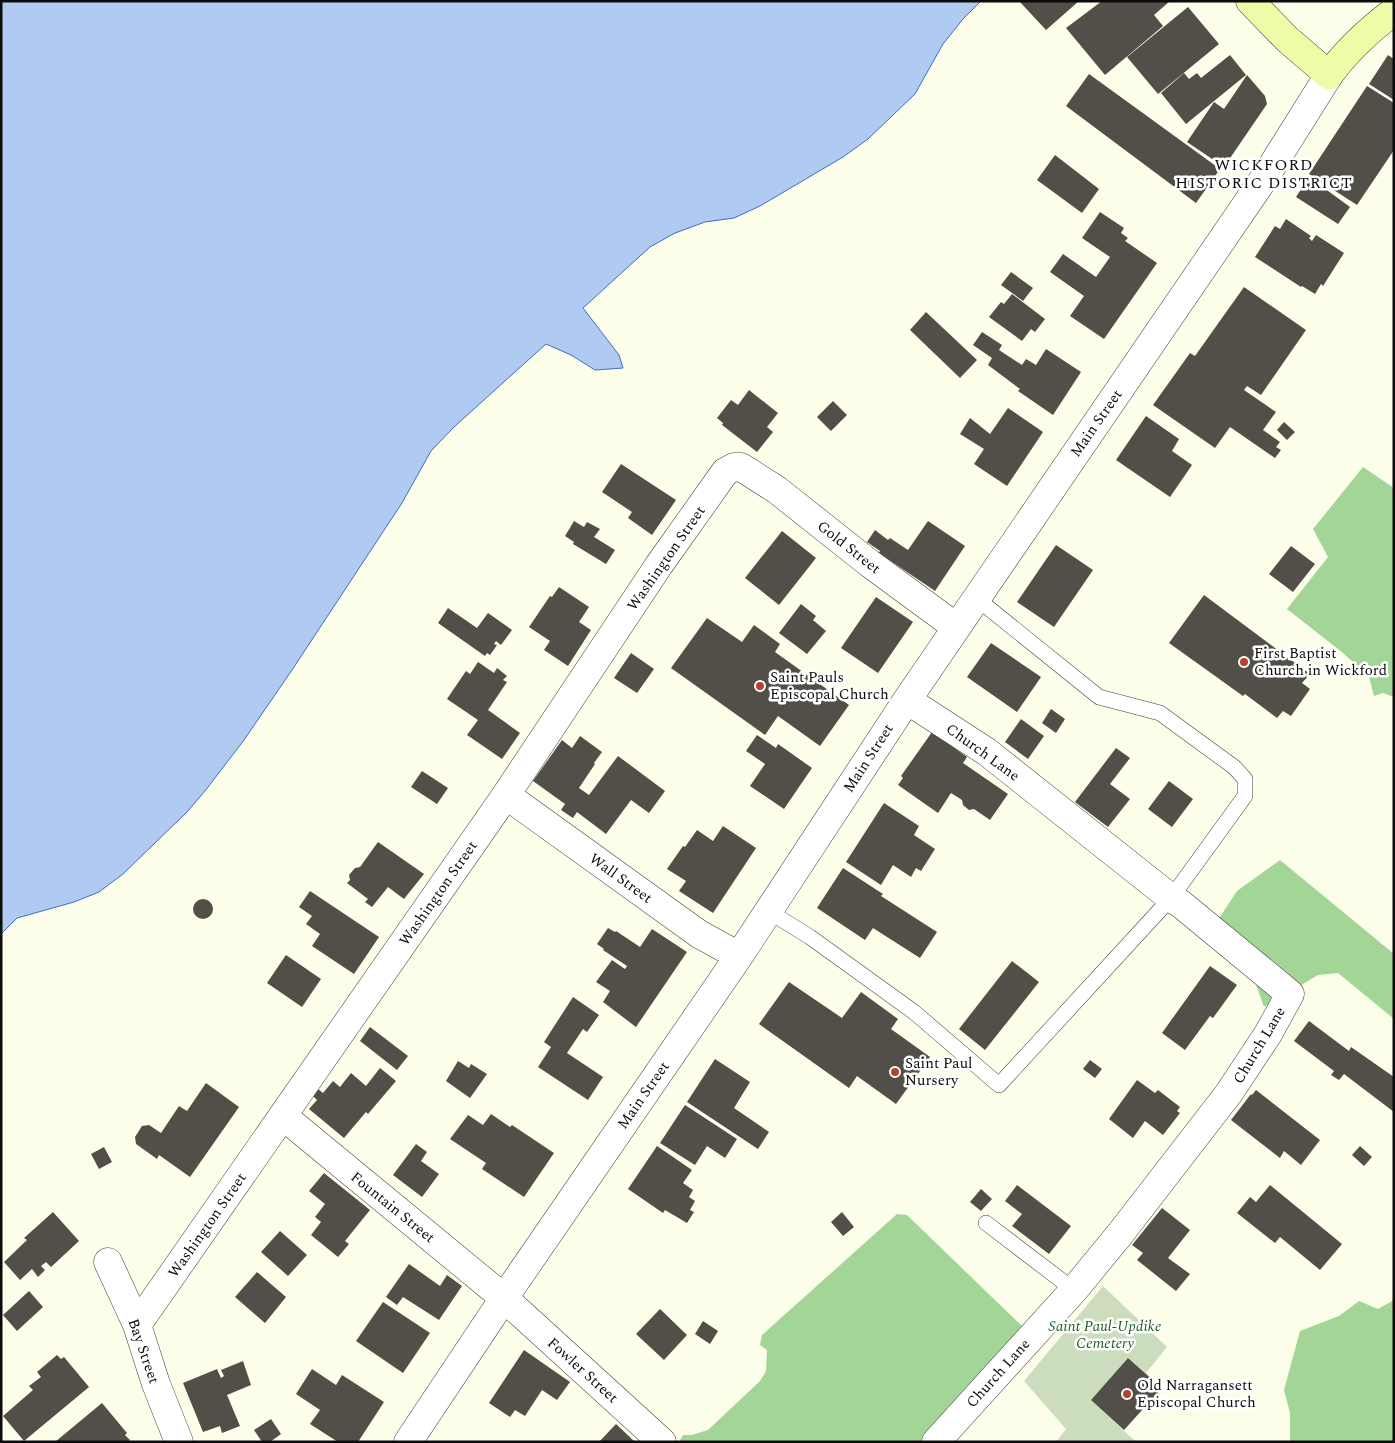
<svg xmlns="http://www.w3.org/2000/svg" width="1395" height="1443" font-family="Spectral,serif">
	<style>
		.forest { fill: #a3d596 }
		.cemetery { fill: #cbddbd }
		.water { fill: #b1caf2; stroke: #3c6ec6 }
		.building { fill: #524e48 }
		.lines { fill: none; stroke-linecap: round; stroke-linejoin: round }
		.service-casing { stroke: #3e3e3e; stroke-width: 16 }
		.minor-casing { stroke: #3e3e3e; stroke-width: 29 }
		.secondary-casing { stroke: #2d2d2d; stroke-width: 29 }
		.service { stroke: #fff; stroke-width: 15 }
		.minor { stroke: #fff; stroke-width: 28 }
		.secondary { stroke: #f0fba7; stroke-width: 28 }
		.poi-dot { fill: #b2442b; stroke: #fff; stroke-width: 2 }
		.labels { text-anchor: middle; stroke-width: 5; stroke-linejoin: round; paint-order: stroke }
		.street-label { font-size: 15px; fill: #0b0b0b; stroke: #fff }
		.poi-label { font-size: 15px; fill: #0b0b0b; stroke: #fff; text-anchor: start }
		.park-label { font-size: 15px; font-style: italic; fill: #1f5e21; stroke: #fff }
		.neighbourhood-label { font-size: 16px; letter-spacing: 1px; fill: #0b0b0b; stroke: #fff }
	</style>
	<rect width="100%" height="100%" fill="#fdfee9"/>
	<!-- forest -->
	<path class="forest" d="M1363,467L1394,488V697L1383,693L1374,696L1369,677L1343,653L1287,609L1328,557L1313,529Z
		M1280,860L1394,954V1019L1338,973L1318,975L1264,1007L1252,973L1212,929L1237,891Z
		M897,1214L907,1215L1025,1329L941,1442H679L683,1435H692L708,1430L760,1381L766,1371L767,1350L760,1345L762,1335Z
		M1394,1300V1442H1290V1413L1284,1390L1300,1331L1339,1316L1359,1301L1378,1309Z"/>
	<!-- cemetery -->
	<path class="cemetery" d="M1103,1286L1167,1347L1146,1373L1128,1358L1091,1400L1136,1442H1056L1066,1429L1024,1381Z"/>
	<!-- water -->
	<path class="water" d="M1,1H981L963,19L943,44L915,94L868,139L843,157L760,206L734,218L705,222L675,233L650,247L583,308L619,355L623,368L595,370L571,355L546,344L454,427L431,451L402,503L292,670L244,740L205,791L187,812L123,874L99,892L74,902L17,918L1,934Z"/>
	<!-- building -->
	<path class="building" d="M1019,1H1079L1046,30Z
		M1102,1H1170L1154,15L1163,26L1105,75L1066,28Z
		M1188,7L1219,44L1158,94L1127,57Z
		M1230,55L1246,75L1186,124L1161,93L1184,73L1189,79L1197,73L1201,78Z
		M1388,55L1394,59V100L1369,84Z
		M1089,74L1220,169L1196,203L1066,106Z
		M1247,75L1265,96L1267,104L1224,167L1187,142L1214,102L1224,109Z
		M1367,86L1394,103V150L1357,205L1309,174Z
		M1055,155L1099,189L1082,213L1037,180Z
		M1309,177L1350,207L1338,224L1296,197Z
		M1100,212L1124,228L1121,233L1128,238L1125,241L1157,263L1104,339L1070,316L1084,296L1050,272L1063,254L1096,277L1110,257L1082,238Z
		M1286,219L1311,236L1309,238L1312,241L1316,235L1344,253L1323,286L1321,284L1315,294L1302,286L1301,287L1255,257L1275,226L1280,229Z
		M1011,272L1033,288L1023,301L1001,285Z
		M1244,287L1306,330L1261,395L1247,386L1244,390L1276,412L1263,430L1280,442L1276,447L1281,450L1275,458L1230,427L1215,448L1153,405L1190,353L1195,356Z
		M1012,294L1045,319L1035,332L1031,329L1022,341L989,317L1001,302L1004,304Z
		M926,312L977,360L960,378L910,330Z
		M982,332L1002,345L999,350L1022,365L1026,359L1036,365L1046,349L1081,372L1053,415L1018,391L1020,389L988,365L992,358L973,345Z
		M749,390L778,413L767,427L773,432L757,452L722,425L723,423L717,418L731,400L738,405Z
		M833,401L847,415L831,431L817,417Z
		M1008,408L1043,432L1007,486L974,464L984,449L960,434L970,418L990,434Z
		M1146,416L1179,439L1172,451L1192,465L1170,497L1116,460Z
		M1284,422L1295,432L1287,440L1277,430Z
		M621,464L676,500L652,535L628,518L632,512L602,492Z
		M574,521L584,527L587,522L600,529L594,537L615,550L606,564L573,544L574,542L565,536Z
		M928,521L965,546L935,591L879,553L880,551L867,542L875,530L888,540L890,538L908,550Z
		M782,531L816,558L779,605L745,578Z
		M1056,545L1093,570L1054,627L1017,602Z
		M1291,546L1315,564L1293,592L1269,574Z
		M559,587L589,607L579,622L591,630L568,666L544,650L550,641L529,627L550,596L552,597Z
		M1204,595L1310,674L1302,683L1310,689L1291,716L1283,711L1277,718L1245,694L1243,696L1169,643Z
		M876,597L913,622L878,673L841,648Z
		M801,604L816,616L813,620L826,631L807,654L779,633Z
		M448,608L477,628L488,613L512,630L501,645L496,641L494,644L497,645L490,655L487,653L485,656L438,623Z
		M707,618L742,642L754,625L780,644L775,652L849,705L820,746L778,716L765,735L671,668Z
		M991,643L1041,677L1017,712L967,677Z
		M631,653L654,669L637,693L614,678Z
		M478,662L494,673L497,668L507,676L503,680L507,682L488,710L520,733L502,759L467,735L478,720L447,699L466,671L470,674Z
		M1051,709L1065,719L1056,733L1042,723Z
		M1021,719L1044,736L1028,759L1005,742Z
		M932,732L967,757L963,763L1008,794L990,820L974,809L969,810L963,805L962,800L951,793L938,813L898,785L903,778L901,776Z
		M757,735L776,748L778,744L812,768L784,809L750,786L765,764L746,751Z
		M580,736L602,752L594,763L595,764L579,788L589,795L618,756L665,791L649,813L631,800L606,834L577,812L573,818L561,810L565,804L533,781L562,740L572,748Z
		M1116,748L1130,758L1110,784L1130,799L1108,827L1075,802Z
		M422,771L448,788L437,804L411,787Z
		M1169,781L1193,799L1172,827L1148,809Z
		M884,803L919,826L914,835L935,849L921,871L916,868L911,877L893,865L881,885L846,862Z
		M723,826L756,848L713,913L679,891L686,881L667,869L683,846L685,847L697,830L713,841Z
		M378,842L424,874L404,899L388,887L372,907L365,902L368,899L347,883L350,880L349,875L355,868L360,867Z
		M843,868L883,894L881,896L937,932L920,958L873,928L865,940L817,908Z
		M310,891L379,937L354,974L312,946L320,934L306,924L312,916L299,907Z
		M193 909a10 10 0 1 1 20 0a10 10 0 1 1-20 0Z
		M608,928L615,932L616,931L640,947L652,929L687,952L636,1027L603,1002L610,991L596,982L612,960L625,969L627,966L603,950L604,949L597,944Z
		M286,955L321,979L302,1007L267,983Z
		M1012,961L1039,982L985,1050L959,1029Z
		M1210,966L1237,985L1213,1018L1210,1016L1185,1050L1162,1033Z
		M789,982L842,1018L861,992L898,1019L891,1029L930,1057L896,1104L857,1076L849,1088L759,1024Z
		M573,997L599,1015L587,1032L583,1029L567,1053L603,1077L588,1100L538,1067L551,1047L544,1042Z
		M1309,1021L1349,1051L1351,1047L1394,1077V1112L1344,1074L1339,1080L1331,1075L1334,1071L1294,1041Z
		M370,1027L408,1056L397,1070L360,1041Z
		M715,1059L750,1082L734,1108L769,1132L758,1149L687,1102Z
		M1090,1060L1102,1069L1095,1078L1083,1069Z
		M458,1061L469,1068L471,1064L487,1074L470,1098L446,1081Z
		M380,1068L396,1081L368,1114L366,1112L344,1138L309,1109L317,1100L313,1096L318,1089L323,1093L333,1081L340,1087L351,1073L366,1086Z
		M1137,1080L1155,1093L1158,1090L1180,1107L1177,1111L1180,1113L1163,1135L1145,1121L1133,1138L1109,1119Z
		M206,1083L239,1107L190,1177L159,1155L157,1159L136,1144L135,1137L142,1126L149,1125L161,1133L179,1106L187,1111Z
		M1256,1090L1320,1140L1301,1165L1284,1151L1280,1158L1231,1120L1251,1094L1252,1095Z
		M685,1105L737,1139L725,1158L707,1146L695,1165L660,1143Z
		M491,1114L510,1127L512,1125L554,1153L524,1197L482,1169L486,1163L450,1139L468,1115L483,1125Z
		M416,1144L427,1152L421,1161L439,1174L422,1197L393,1175Z
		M657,1146L692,1170L683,1183L693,1190L689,1197L695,1201L690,1210L694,1212L687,1223L665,1210L663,1213L628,1189Z
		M1360,1146L1372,1157L1364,1166L1352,1155Z
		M104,1147L112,1162L99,1169L91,1154Z
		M324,1173L370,1210L345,1241L349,1244L338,1257L311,1235L321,1222L315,1217L325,1204L309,1191Z
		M1017,1185L1071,1226L1049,1254L1012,1226L1022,1214L1005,1201Z
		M1270,1185L1342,1244L1320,1270L1280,1237L1275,1243L1237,1213L1250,1197L1256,1202Z
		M981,1189L992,1199L981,1211L970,1202Z
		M1162,1208L1190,1230L1168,1258L1190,1274L1176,1291L1137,1260L1143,1253L1132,1245Z
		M53,1212L79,1241L51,1267L46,1262L41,1266L45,1270L38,1277L32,1269L20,1280L4,1262L27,1240L24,1238Z
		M842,1212L854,1227L843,1236L831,1222Z
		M280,1231L307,1255L288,1276L261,1252Z
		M409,1264L440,1286L447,1275L462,1286L439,1320L403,1297L397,1305L386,1297Z
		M257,1272L286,1297L265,1323L235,1297Z
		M29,1291L43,1307L17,1331L3,1315Z
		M383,1302L430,1333L403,1373L356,1341Z
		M660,1309L687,1335L664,1360L636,1334Z
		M703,1321L718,1331L710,1344L695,1334Z
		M524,1350L570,1382L557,1400L542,1390L525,1416L515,1410L510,1417L489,1403Z
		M57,1355L61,1359L64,1357L89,1387L24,1441L3,1416L33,1390L29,1386L41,1377L37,1372Z
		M1128,1358L1162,1388L1124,1430L1091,1400Z
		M243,1361L251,1385L227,1395L240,1426L222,1433L220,1426L203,1432L183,1383L217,1369L221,1378L224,1376L221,1370Z
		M312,1369L336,1385L342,1375L384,1402L358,1442H338L310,1424L320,1410L296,1394Z
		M102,1403L127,1433L125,1435L130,1440L127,1442H55Z
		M271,1419L281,1434L270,1442H262L254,1430Z
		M616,1424L635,1442H599Z"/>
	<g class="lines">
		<defs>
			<path id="service" d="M768,911L810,937L914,1012L999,1085L1171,898L1245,796V779L1234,767L1160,713L1099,697L976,598
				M986,1223L1074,1290"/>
			<path id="minor" d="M907,700L987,752L1171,898L1181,904L1290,994L1268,1034L1229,1093L1120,1234L1074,1290L936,1442
				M506,795L699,934L739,956
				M283,1116L504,1298L662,1442
				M108,1262L137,1325L156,1384L179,1442
				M137,1325L506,795L659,565L725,472L734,467H741L777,490L869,563L956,627
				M408,1442L504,1298L739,956L907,700L1265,177L1329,75"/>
			<path id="secondary" d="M1250,1L1287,39L1329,75C1347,50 1369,30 1394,11"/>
		</defs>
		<!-- service casing -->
		<use href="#service" class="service-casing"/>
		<!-- minor casing -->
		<use href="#minor" class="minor-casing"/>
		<!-- secondary casing -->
		<use href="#secondary" class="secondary-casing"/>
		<!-- service -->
		<use href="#service" class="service"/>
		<!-- minor -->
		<use href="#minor" class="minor"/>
		<!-- secondary -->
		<use href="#secondary" class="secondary"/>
	</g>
	<!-- markers -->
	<g class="poi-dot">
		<circle cx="1244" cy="662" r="5"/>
		<circle cx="760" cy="686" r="5"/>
		<circle cx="895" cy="1072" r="5"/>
		<circle cx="1127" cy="1394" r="5"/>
	</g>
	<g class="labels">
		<!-- street labels -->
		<g class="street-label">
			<text transform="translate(1096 423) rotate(-55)" y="5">Main Street</text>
			<text transform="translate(849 547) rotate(38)" y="5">Gold Street</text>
			<text transform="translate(666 558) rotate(-55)" y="5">Washington Street</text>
			<text transform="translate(983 752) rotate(36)" y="5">Church Lane</text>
			<text transform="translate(868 758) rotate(-57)" y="5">Main Street</text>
			<text transform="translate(621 878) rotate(36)" y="5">Wall Street</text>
			<text transform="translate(438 893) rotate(-55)" y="5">Washington Street</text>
			<text transform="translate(1259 1045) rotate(-59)" y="5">Church Lane</text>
			<text transform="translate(643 1095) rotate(-55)" y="5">Main Street</text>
			<text transform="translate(393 1207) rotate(39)" y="5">Fountain Street</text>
			<text transform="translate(207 1225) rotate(-55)" y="5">Washington Street</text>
			<text transform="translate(144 1351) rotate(71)" y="5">Bay Street</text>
			<text transform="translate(583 1370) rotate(42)" y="5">Fowler Street</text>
			<text transform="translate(998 1373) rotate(-48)" y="5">Church Lane</text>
		</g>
		<!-- poi labels -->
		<g class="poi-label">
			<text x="1254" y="658">First Baptist<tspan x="1254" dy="17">Church in Wickford</tspan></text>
			<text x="770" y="682">Saint Pauls<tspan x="770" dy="17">Episcopal Church</tspan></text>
			<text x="905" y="1068">Saint Paul<tspan x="905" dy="17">Nursery</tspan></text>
			<text x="1137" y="1390">Old Narragansett<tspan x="1137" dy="17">Episcopal Church</tspan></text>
		</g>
		<!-- park labels -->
		<g class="park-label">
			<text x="1105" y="1331">Saint Paul-Updike<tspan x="1105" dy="17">Cemetery</tspan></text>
		</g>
		<!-- neighbourhood labels -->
		<g class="neighbourhood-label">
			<text x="1264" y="170">WICKFORD<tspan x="1264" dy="18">HISTORIC DISTRICT</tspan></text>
		</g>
	</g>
	<!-- border -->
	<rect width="1395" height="1443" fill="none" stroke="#0b0b0b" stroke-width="5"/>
</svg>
